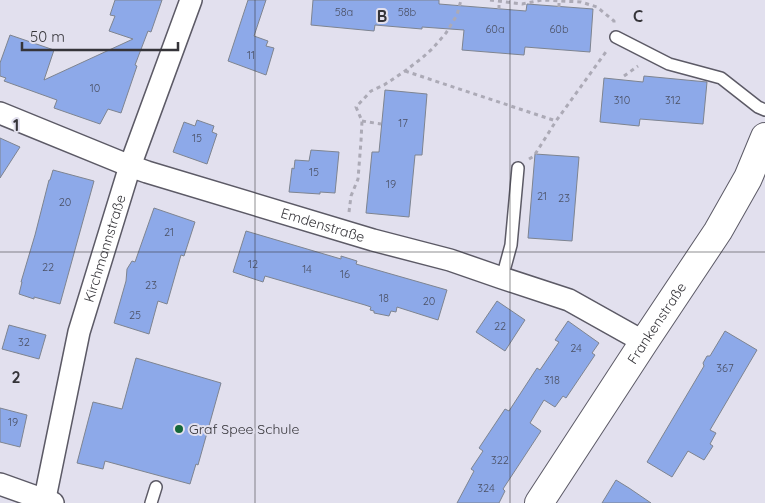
<svg xmlns="http://www.w3.org/2000/svg" width="765" height="503" font-family="Quicksand,sans-serif">
	<style>
		.building { fill: #8da9e9; stroke: #7e8490 }
		.lines { fill: none; stroke-linecap: round; stroke-linejoin: round }
		.service-casing { stroke: #5c5a66; stroke-width: 14 }
		.minor-casing { stroke: #5c5a66; stroke-width: 24 }
		.secondary-casing { stroke: #5c5a66; stroke-width: 30 }
		.path { stroke: #acaab6; stroke-width: 3; stroke-dasharray: 4 4; stroke-linecap: butt }
		.service { stroke: #fff; stroke-width: 11 }
		.minor { stroke: #fff; stroke-width: 21 }
		.secondary { stroke: #fff; stroke-width: 28 }
		.grid { fill: none; stroke: #353439; stroke-width: 1; stroke-opacity: 0.55 }
		.poi-dot { fill: #156839; stroke: #e2e0ee; stroke-width: 2 }
		.labels { text-anchor: middle; stroke-width: 4; stroke-linejoin: round; paint-order: stroke }
		.number-label { font-size: 11px; fill: #4b5165 }
		.street-label { font-size: 14px; fill: #353439; stroke: #e2e0ee }
		.poi-label { font-size: 14px; fill: #353439; stroke: #e2e0ee; text-anchor: start }
		.grid-label { font-size: 16px; text-anchor: middle; font-weight: bold; fill: #353439; stroke: #e2e0ee; stroke-width: 4; stroke-linejoin: round; paint-order: stroke }
	</style>
	<rect width="100%" height="100%" fill="#e2e0ee"/>
	<!-- building -->
	<path class="building" d="M115,0H162L151,32L148,31L135,65L137,66L121,113L108,109L100,124L54,108L57,100L4,81L6,78L0,76V63L10,35L54,50L44,80L133,39L109,31L115,16L110,15Z
		M248,0H266L254,36L268,41L266,46L274,48L266,75L228,61Z
		M313,0H439V4L526,11L527,4L593,9L590,52L525,47L524,55L462,50L464,30L422,27V29L375,25L374,31L311,25Z
		M644,76L707,82L703,124L640,119L639,126L600,122L604,78L643,82Z
		M385,90L427,94L422,155H415L409,217L366,213L372,152H379Z
		M197,120L214,126L212,132L217,134L207,164L173,152L184,122L195,126Z
		M0,138L20,147L0,178Z
		M311,150L339,152L335,193L320,192V194L289,192L292,168L294,169L295,160L309,161Z
		M535,154L579,157L572,241L528,238Z
		M53,170L94,181L60,304L34,297V299L19,294L22,282H21L35,235L49,180H50Z
		M154,208L195,222L184,256L181,255L167,304L158,301L149,334L114,323L126,281L127,269L132,261L135,262Z
		M246,231L341,259V256L357,261L356,264L447,290L438,320L397,307L396,312L391,311L389,316L374,313V311L370,310L371,307L365,305L265,276L263,282L233,272Z
		M497,301L525,320L505,351L476,332Z
		M568,321L599,343L592,353L595,355L566,398L563,396L555,407L544,400L530,423L541,431L503,489L505,491L499,503H457L474,471L471,469L483,451L479,448L505,409L509,411L537,368L540,370L559,342L555,340Z
		M9,325L46,335L39,359L2,349Z
		M725,331L757,350L710,430L716,433L710,444L713,446L704,460L688,451L672,477L647,462L704,366L703,363L707,356H710Z
		M136,358L221,383L198,465L196,464L190,484L105,461L103,469L77,463L93,402L122,409Z
		M0,408L27,415L20,447L0,442Z
		M616,480L629,488L651,503H602Z"/>
	<g class="lines">
		<defs>
			<path id="service" d="M616,37L669,64L721,78L758,107L765,110
				M502,278L511,245L518,168
				M151,503L156,487"/>
			<g id="minor">
				<path id="s1" d="M0,113L130,166L147,172L373,240L450,260L502,278L569,300L644,342"/>
				<path d="M0,484L53,503"/>
				<path id="s2" d="M44,503L79,332L130,166L191,0"/>
			</g>
			<g id="secondary">
				<path id="s3" d="M539,503L644,342L718,231L748,178L765,137"/>
			</g>
		</defs>
		<!-- service casing -->
		<use href="#service" class="service-casing"/>
		<!-- minor casing -->
		<use href="#minor" class="minor-casing"/>
		<!-- secondary casing -->
		<use href="#secondary" class="secondary-casing"/>
		<!-- path -->
		<path class="path" d="M490,0L522,4L542,0L581,2L597,7L614,21V23
			M559,7V1
			M499,9V1
			M405,71L556,121L608,49
			M624,76L638,66
			M362,121L381,124
			M529,159L534,156L556,121
			M349,212L351,196L358,179L361,141L362,121L356,107L371,91L384,85L405,71L422,58L432,49L446,33L457,15L461,0"/>
		<!-- service -->
		<use href="#service" class="service"/>
		<!-- minor -->
		<use href="#minor" class="minor"/>
		<!-- secondary -->
		<use href="#secondary" class="secondary"/>
	</g>
	<!-- grid -->
	<path class="grid" d="M255,0V503M510,0V503M0,252H765"/>
	<!-- markers -->
	<circle class="poi-dot" cx="179" cy="429" r="5"/>
	<g class="labels">
		<!-- number labels -->
		<g class="number-label">
			<text x="344" y="16">58a</text>
			<text x="407" y="16">58b</text>
			<text x="495" y="33">60a</text>
			<text x="559" y="33">60b</text>
			<text x="251" y="59">11</text>
			<text x="95" y="92">10</text>
			<text x="622" y="104">310</text>
			<text x="673" y="104">312</text>
			<text x="403" y="127">17</text>
			<text x="197" y="142">15</text>
			<text x="314" y="176">15</text>
			<text x="391" y="188">19</text>
			<text x="542" y="200">21</text>
			<text x="564" y="202">23</text>
			<text x="65" y="206">20</text>
			<text x="169" y="236">21</text>
			<text x="253" y="268">12</text>
			<text x="48" y="271">22</text>
			<text x="307" y="273">14</text>
			<text x="345" y="278">16</text>
			<text x="151" y="289">23</text>
			<text x="384" y="302">18</text>
			<text x="429" y="305">20</text>
			<text x="135" y="319">25</text>
			<text x="500" y="330">22</text>
			<text x="24" y="346">32</text>
			<text x="576" y="352">24</text>
			<text x="725" y="372">367</text>
			<text x="552" y="384">318</text>
			<text x="13" y="426">19</text>
			<text x="500" y="464">322</text>
			<text x="486" y="492">324</text>
		</g>
		<!-- street labels -->
		<g class="street-label">
			<text dy="5" stroke="none"><textPath href="#s1" startOffset="342">Emdenstraße</textPath></text>
			<text dy="5" stroke="none"><textPath href="#s2" startOffset="262">Kirchmannstraße</textPath></text>
			<text dy="5" stroke="none"><textPath href="#s3" startOffset="215">Frankenstraße</textPath></text>
		</g>
		<!-- poi labels -->
		<g class="poi-label">
			<text x="189" y="434">Graf Spee Schule</text>
		</g>
	</g>
	<g class="grid-label">
		<text x="382" y="22">B</text>
		<text x="638" y="22">C</text>
		<text x="16" y="131">1</text>
		<text x="16" y="383">2</text>
	</g>
	<!-- scale -->
	<path d="M22 42v8h156v-8" fill="none" stroke="#353439" stroke-width="2.5"/>
	<text x="30" y="42" font-size="15" fill="#353439" stroke="#e2e0ee" stroke-width="4" paint-order="stroke">50 m</text>
</svg>
